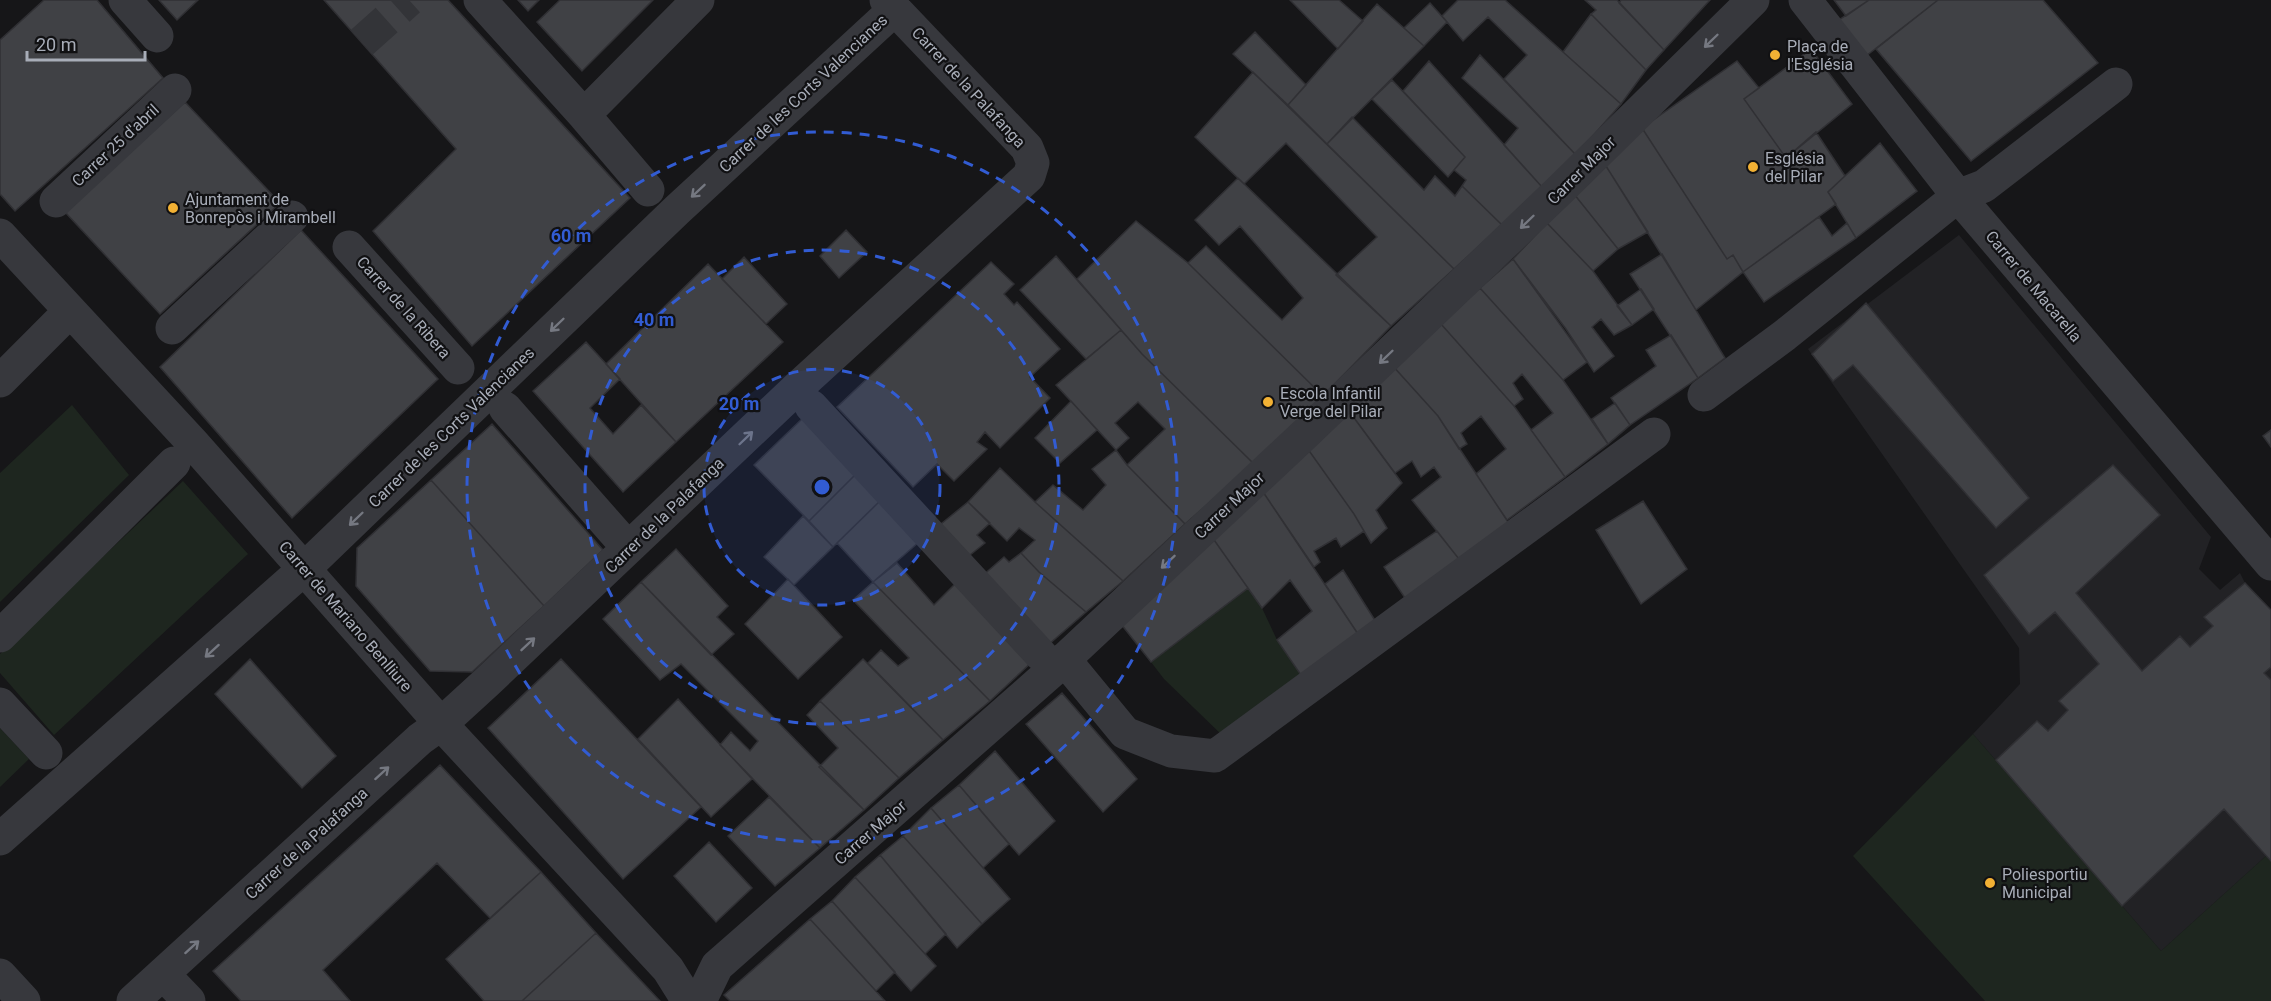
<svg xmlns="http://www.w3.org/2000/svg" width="2271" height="1001" font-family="Roboto,sans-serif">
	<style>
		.built { fill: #222225 }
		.green { fill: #1e261f }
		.building { fill: #404145; stroke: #303034; stroke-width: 1.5 }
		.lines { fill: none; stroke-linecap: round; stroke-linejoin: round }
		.street-tunnel { stroke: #333438; stroke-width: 33; stroke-dasharray: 33 16; stroke-linecap: butt }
		.street { stroke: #37383d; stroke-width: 33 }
		.oneway { stroke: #757881 }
		.ring { fill: none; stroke: #325cd3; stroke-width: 3; stroke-dasharray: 10 8 }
		.poi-dot { fill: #f2b134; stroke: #111113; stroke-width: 2 }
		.labels { text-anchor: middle; stroke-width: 4.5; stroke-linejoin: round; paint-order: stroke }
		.poi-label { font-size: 16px; fill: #a8adb8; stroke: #111113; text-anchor: start }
		.street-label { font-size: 16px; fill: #a8adb8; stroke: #111113 }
		.centre { fill: #325cd3; stroke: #111113; stroke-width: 3 }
		.ring-label { font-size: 18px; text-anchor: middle; font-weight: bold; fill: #325cd3; stroke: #111113; stroke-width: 4.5; stroke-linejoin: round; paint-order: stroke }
	</style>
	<rect width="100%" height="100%" fill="#161618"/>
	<!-- built -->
	<path class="built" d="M1959,235L2211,537L2199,569L2220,590L2240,573L2245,583L2271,610V861L2266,856L2161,951L1973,734L2020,684L2019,648L1808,349Z"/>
	<!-- green -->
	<path class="green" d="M72,405L129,475L0,602V473Z
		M183,481L248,554L54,735L0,673V654Z
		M1248,588L1262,608L1277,640L1303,678L1224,737L1164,679L1151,662Z
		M0,728L29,759L0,787Z
		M1973,734L2161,951L2266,856L2271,861V1001H1985L1853,856Z"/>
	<!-- building -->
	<path class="building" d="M44,0H97L163,78L15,211L0,194V40Z
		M159,0H198L177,20Z
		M324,0H448L630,198L472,346L373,231L456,149Z
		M518,0H539L528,11Z
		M560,0H653L582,71L537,22Z
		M1290,0H1339L1363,21L1338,49Z
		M1458,0H1505L1621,104L1576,155L1504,79L1527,55L1488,17L1463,41L1442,16Z
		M1585,0H1617L1664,50L1646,70L1591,14L1596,10Z
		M1621,0H1710L1664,50L1619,3Z
		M1834,0H1869L1846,16Z
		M1869,0H1938L1866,56L1839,20Z
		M1938,0H2043L2098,63L1971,161L1876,49Z
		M1430,3L1447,22L1424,46L1404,28Z
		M1377,4L1424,46L1327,144L1288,105Z
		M1591,14L1646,70L1621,104L1563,52Z
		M1255,32L1306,85L1288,105L1233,54Z
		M1811,49L1852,104L1786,158L1744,99Z
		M1480,55L1576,155L1542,187L1504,145L1518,128L1462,78Z
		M1429,61L1542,187L1502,225L1462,186L1466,180L1454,170L1465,157L1403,91Z
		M1737,61L1759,88L1744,99L1786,158L1816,132L1845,176L1828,192L1836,204L1743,272L1733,255L1727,259L1642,128Z
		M1253,72L1454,269L1391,326L1336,275L1377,237L1286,143L1244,184L1195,137Z
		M1392,80L1465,157L1448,177L1372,99Z
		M185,102L280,203L160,314L65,212Z
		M1352,117L1424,190L1435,176L1455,196L1462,186L1502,225L1454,269L1327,144Z
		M1642,128L1727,259L1733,255L1743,272L1696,310L1604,163Z
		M1880,143L1917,191L1856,238L1828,192Z
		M1604,163L1648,232L1618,249L1574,194Z
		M1238,178L1391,326L1323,396L1188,263L1206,246L1282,320L1303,298L1240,226L1219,245L1195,220Z
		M1574,194L1618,249L1593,271L1547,223Z
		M1819,217L1832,236L1847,223L1856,238L1764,302L1743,272Z
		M1136,221L1188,263L1323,396L1254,464L1142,354L1077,279Z
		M1547,223L1593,271L1632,325L1614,335L1601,319L1592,327L1614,356L1594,372L1566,329L1513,259Z
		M301,230L438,379L292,518L160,367Z
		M846,230L867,252L839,278L820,256Z
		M1662,254L1725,358L1698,378L1630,274Z
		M1056,256L1121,330L1086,359L1020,290Z
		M744,257L787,304L766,324L722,279Z
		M1513,259L1587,362L1563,380L1480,288Z
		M991,262L1014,284L1004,294L1014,305L1017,302L1060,349L1030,377L1050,398L1000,448L985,432L977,442L987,449L954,481L937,464L913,487L837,407Z
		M708,264L783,342L676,442L606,364Z
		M1480,288L1563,380L1608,444L1565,477L1531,430L1553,413L1522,374L1513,383L1523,399L1514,406L1441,324Z
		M1641,289L1654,309L1632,325L1617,306Z
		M1866,303L2029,498L1996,528L1853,365L1833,381L1812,354Z
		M1441,324L1514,406L1565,477L1507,520L1476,474L1506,449L1481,416L1461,433L1467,444L1459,449L1438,416L1392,365Z
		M1121,330L1142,354L1254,464L1185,524L1127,465L1165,429L1138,402L1115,423L1129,438L1116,450L1056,385Z
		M1671,335L1698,378L1630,425L1611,398L1656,366L1646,350Z
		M586,342L620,379L590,408L613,434L641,405L676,442L623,492L533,391Z
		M1392,365L1438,416L1510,525L1459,559L1412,500L1441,477L1434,467L1421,477L1412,461L1395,473L1346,407Z
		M1071,401L1097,430L1060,463L1035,438Z
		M1615,403L1630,425L1608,444L1592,419Z
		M1346,407L1402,483L1376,510L1387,528L1371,543L1354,514L1305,445Z
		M805,416L857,473L809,521L754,465Z
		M492,424L603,550L544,606L431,480Z
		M2271,430V447L2263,436Z
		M1305,445L1354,514L1364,531L1341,547L1336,538L1314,551L1320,562L1314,567L1261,489Z
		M1116,450L1127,465L1185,524L1123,581L1035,502L1053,485L1083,510L1106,485L1092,469Z
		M2113,465L2160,515L2076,593L2142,671L2180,636L2190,647L2213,626L2204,617L2245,583L2271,610V667L2264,673L2271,680V861L2224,809L2122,906L1996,760L2037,721L2048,731L2068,710L2059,701L2099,664L2055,612L2029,634L1984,575Z
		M1000,468L1035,502L1123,581L1086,612L1039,572L1021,553L1035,540L1019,528L1007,541L968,502Z
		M857,473L881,500L833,547L809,521Z
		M431,480L544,606L472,672L430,671L356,586L357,548Z
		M1261,489L1360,637L1303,678L1277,640L1312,611L1290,580L1262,608L1212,537Z
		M881,500L919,542L873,582L837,543Z
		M1643,501L1687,569L1641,604L1596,530Z
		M968,502L990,523L977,535L985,543L965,559L936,528Z
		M803,516L833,547L794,585L764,557Z
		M1437,531L1459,559L1405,598L1384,567Z
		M1212,537L1248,588L1151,662L1121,624Z
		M676,549L728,606L717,617L734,634L711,655L641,582Z
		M1021,553L1039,572L1086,612L1048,645L981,577L1004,557L1009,562Z
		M897,563L934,605L957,582L1033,661L990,701L873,582Z
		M1343,570L1376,622L1360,637L1325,584Z
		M788,579L842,637L798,679L745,624Z
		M641,582L864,810L820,848L720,745L731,732L750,751L758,741L681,664L660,680L603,619Z
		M873,582L990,701L943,740L868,663L881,650L898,666L909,658L853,600Z
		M250,659L336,756L302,788L215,694Z
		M561,659L701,807L623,879L488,728Z
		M863,659L943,740L899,778L820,701Z
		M1062,693L1137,779L1103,812L1026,724Z
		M678,699L752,779L711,817L638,739Z
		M820,701L899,778L864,810L819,767L838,748L807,715Z
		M995,751L1055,821L1019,855L959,785Z
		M440,765L541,872L490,918L437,863L323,970L350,1001H241L213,971Z
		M959,785L1009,844L983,868L931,808Z
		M769,797L820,848L775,886L728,836Z
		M931,808L1010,899L982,924L903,836Z
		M903,836L982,924L957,948L880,855Z
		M709,842L752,888L716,922L674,876Z
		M880,855L946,934L925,954L855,877Z
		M541,872L596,933L522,1001H484L446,959Z
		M855,877L936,966L911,991L832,901Z
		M832,901L895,972L876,991L810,919Z
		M810,919L885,1001H730L724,995Z
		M596,933L660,1001H522Z"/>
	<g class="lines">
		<!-- street-tunnel -->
		<path class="street-tunnel" d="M362,42L409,0"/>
		<!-- street -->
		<path class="street" d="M125,0L157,36
			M480,0L584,115L648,190
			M1805,0L1958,196L2271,564
			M584,115L698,0
			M56,201L175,90
			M0,235L192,442L441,724L668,969L688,1001
			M349,247L458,368
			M172,328L292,217
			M0,381L70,311
			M1704,395L1785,335L1958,196L1984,186L2116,84
			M811,406L1041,655
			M505,408L623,542
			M0,636L174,463
			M1064,659L1125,733L1171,751L1215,756L1654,434
			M0,704L46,753
			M0,839L304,569L677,210L895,9
			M163,974L189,1001
			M0,975L24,1001
			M133,1001L420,739L441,724L488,681L796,389L1029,176L1033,163L1027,148L886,0
			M700,1001L717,966L1052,671L1305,434L1562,188L1753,0"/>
	</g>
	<!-- one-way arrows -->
	<defs><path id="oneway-shaft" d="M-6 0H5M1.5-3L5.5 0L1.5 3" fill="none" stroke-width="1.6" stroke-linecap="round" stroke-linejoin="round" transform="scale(1.5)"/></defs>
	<g class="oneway">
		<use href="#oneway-shaft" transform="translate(1711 41) rotate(136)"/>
		<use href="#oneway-shaft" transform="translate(698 191) rotate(137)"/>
		<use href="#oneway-shaft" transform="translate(1527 222) rotate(136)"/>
		<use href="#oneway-shaft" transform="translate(557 325) rotate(136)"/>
		<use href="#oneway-shaft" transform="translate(1386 357) rotate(136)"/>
		<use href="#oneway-shaft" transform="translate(746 438) rotate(-44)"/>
		<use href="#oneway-shaft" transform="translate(356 519) rotate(136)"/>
		<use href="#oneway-shaft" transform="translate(1168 562) rotate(137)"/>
		<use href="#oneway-shaft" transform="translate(528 644) rotate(-43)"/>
		<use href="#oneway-shaft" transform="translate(212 651) rotate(138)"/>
		<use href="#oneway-shaft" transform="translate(382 773) rotate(-42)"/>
		<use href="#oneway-shaft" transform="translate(192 947) rotate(-42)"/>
	</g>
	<!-- distance rings -->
	<circle cx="822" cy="487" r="118" fill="#325cd3" fill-opacity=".12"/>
	<g class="ring">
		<circle cx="822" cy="487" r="118"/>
		<circle cx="822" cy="487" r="237"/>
		<circle cx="822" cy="487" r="355"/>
	</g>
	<!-- markers -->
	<g class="poi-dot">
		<circle cx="1775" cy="55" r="6"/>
		<circle cx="1753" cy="167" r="6"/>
		<circle cx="173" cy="208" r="6"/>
		<circle cx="1268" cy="402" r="6"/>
		<circle cx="1990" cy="883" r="6"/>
	</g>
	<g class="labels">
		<!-- poi labels -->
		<g class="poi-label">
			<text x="1787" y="52">Plaça de<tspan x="1787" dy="18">l'Església</tspan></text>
			<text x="1765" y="164">Església<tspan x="1765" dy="18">del Pilar</tspan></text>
			<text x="185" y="205">Ajuntament de<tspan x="185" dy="18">Bonrepòs i Mirambell</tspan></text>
			<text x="1280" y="399">Escola Infantil<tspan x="1280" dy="18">Verge del Pilar</tspan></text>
			<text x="2002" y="880">Poliesportiu<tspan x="2002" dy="18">Municipal</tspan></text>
		</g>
		<!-- street labels -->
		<g class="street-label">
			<text transform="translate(969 87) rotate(47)" y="6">Carrer de la Palafanga</text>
			<text transform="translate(803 93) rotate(-43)" y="6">Carrer de les Corts Valencianes</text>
			<text transform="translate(115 145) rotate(-43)" y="6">Carrer 25 d'abril</text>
			<text transform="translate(1581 170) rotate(-45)" y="6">Carrer Major</text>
			<text transform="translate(2034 286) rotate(50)" y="6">Carrer de Macarella</text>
			<text transform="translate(404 307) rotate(48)" y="6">Carrer de la Ribera</text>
			<text transform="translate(451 427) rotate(-44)" y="6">Carrer de les Corts Valencianes</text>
			<text transform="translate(1229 505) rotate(-43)" y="6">Carrer Major</text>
			<text transform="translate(664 515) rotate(-44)" y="6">Carrer de la Palafanga</text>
			<text transform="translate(346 616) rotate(49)" y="6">Carrer de Mariano Benlliure</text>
			<text transform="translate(870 832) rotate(-41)" y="6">Carrer Major</text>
			<text transform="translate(306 843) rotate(-42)" y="6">Carrer de la Palafanga</text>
		</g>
	</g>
	<circle cx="822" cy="487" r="9" class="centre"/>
	<g class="ring-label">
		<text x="571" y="242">60 m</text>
		<text x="654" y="326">40 m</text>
		<text x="739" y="410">20 m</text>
	</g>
	<!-- scale -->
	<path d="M27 51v9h118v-9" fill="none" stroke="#a8adb8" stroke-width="3"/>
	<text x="36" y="51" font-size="18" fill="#a8adb8" stroke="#111113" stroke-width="4.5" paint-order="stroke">20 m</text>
</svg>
